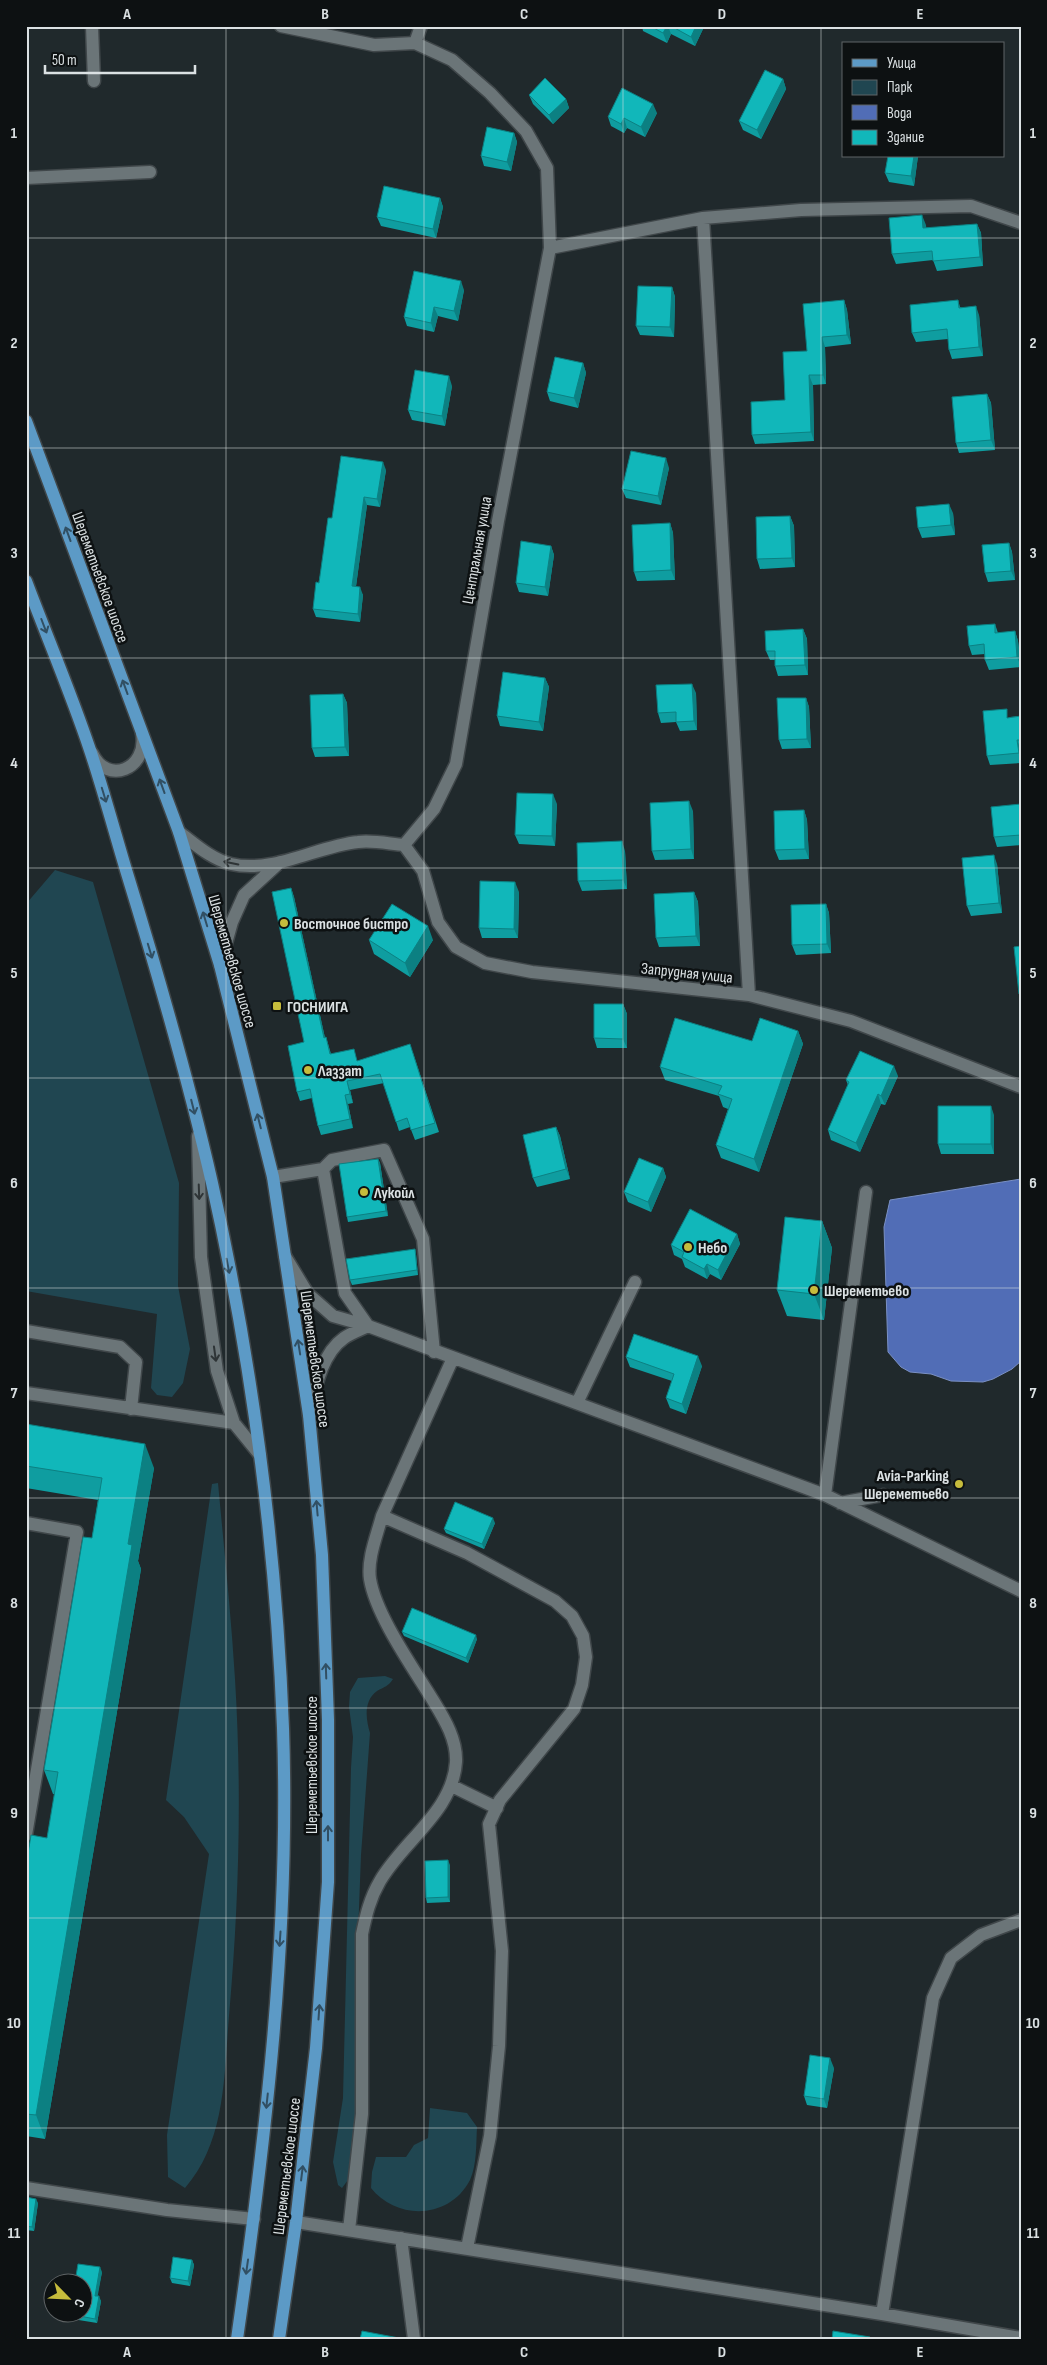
<svg xmlns="http://www.w3.org/2000/svg" width="1047" height="2365" font-family="'Sofia Sans Condensed',sans-serif">
	<style>
		.green { fill: #204651 }
		.water { fill: #516db6; stroke: #7a90c4 }
		.lines { fill: none; stroke-linecap: round; stroke-linejoin: round }
		.minor-casing { stroke: #40474a; stroke-width: 15 }
		.major-casing { stroke: #40474a; stroke-width: 15 }
		.minor { stroke: #6b7578; stroke-width: 12 }
		.major { stroke: #5c9ac6; stroke-width: 12 }
		.wall { fill: #0f9da0 }
		.shaded-wall { fill: #0c8082 }
		.building { fill: #11b7ba; stroke: #0c8082 }
		.oneway { stroke: #314f63 }
		.oneway2 { stroke: #2e3436 }
		.grid { fill: none; stroke: #dbe1e3; stroke-width: 1; stroke-opacity: 0.55 }
		.poi-dot { fill: #c6bc3c; stroke: #0d1112; stroke-width: 2 }
		.labels { text-anchor: middle; stroke-width: 5; stroke-linejoin: round; paint-order: stroke }
		.street-label { font-size: 16px; fill: #dbe1e3; stroke: #0d1112 }
		.poi-label { font-size: 16px; font-weight: bold; fill: #dbe1e3; stroke: #0d1112; text-anchor: start }
		.neatline { fill: none; stroke: #dbe1e3; stroke-width: 2 }
		.grid-label { font-size: 16px; text-anchor: middle; font-weight: bold; fill: #dbe1e3 }
	</style>
	<rect width="100%" height="100%" fill="#20292c"/>
	<!-- green -->
	<path class="green" d="M55,870L93,882L179,1183L178,1286L190,1349L183,1383L172,1397L157,1395L151,1388L157,1314L26,1291V904Z
		M218,1483C224,1548 231,1614 235,1679C242,1791 239,1904 229,2016C224,2075 226,2141 185,2188L168,2177L167,2135L209,1854L184,1817L166,1800L212,1484Z
		M385,1676L393,1679C389,1686 384,1687 377,1691C363,1701 366,1720 370,1733L361,1855L355,2014L356,2151L351,2176L342,2188L338,2185L333,2162L343,2098L351,1768L353,1737L349,1707L350,1692L358,1678Z
		M430,2108L467,2113L477,2127C476,2144 477,2165 470,2180C450,2219 397,2221 371,2188L372,2172L376,2157H406L414,2145L428,2138Z"/>
	<!-- water -->
	<path class="water" d="M1021,1179V1361L1012,1369L993,1379L983,1382L951,1381L931,1374L910,1372L901,1367L888,1352L884,1227L890,1200Z"/>
	<g class="lines">
		<defs>
			<path id="minor" d="M92,26L94,81
				M281,26L374,45L415,43L421,26
				M26,178L150,172
				M703,218L749,995
				M550,248L703,218L801,210L971,206L1021,223
				M92,753C107,786 148,769 142,734
				M179,832C195,844 211,859 231,864C273,874 317,846 358,842C373,840 390,844 404,845
				M404,845L434,809L456,764L498,521L550,248L547,168L526,131L490,93L452,60L415,43
				M404,845L423,871L438,922L456,947L485,963L532,972L749,995L851,1021L1021,1087
				M220,965L232,922L244,895L280,862
				M198,1136L201,1257L217,1371L234,1423L260,1455
				M323,1169L332,1160L384,1150L423,1239L434,1352
				M273,1177L323,1169L345,1293L368,1326
				M285,1256L308,1294L333,1316L368,1326L825,1495L1021,1591
				M26,1331L120,1347L136,1362L131,1409
				M453,1358L382,1516L467,1553L555,1601L572,1616L583,1636L586,1657L582,1685L574,1709L500,1800L489,1824L502,1951L499,2046L490,2136L467,2248
				M26,1393L234,1423
				M577,1403L635,1282
				M309,1415C315,1390 321,1354 344,1338C351,1333 360,1330 368,1326
				M825,1495L866,1192
				M840,1503L883,1495
				M26,1523L77,1532L26,1835
				M452,1786L497,1808
				M26,2188L167,2210L254,2219
				M296,2222L882,2314L1021,2338
				M349,2230L362,2114V1934C366,1915 370,1898 380,1881C403,1841 453,1811 456,1762C457,1740 445,1720 434,1702C414,1669 376,1616 370,1579C367,1559 377,1535 382,1516
				M401,2238L414,2339
				M882,2314L933,1998L951,1958L981,1935L1021,1920"/>
			<path id="major" d="M26,421L179,832L220,965L273,1177L309,1415L322,1555L328,1720V1882L316,2048L296,2222L279,2339
				M26,581C47,637 71,693 90,750C103,789 114,830 126,870C158,974 188,1078 212,1183C252,1362 276,1545 283,1728C290,1932 266,2137 237,2339"/>
		</defs>
		<!-- minor casing -->
		<use href="#minor" class="minor-casing"/>
		<!-- major casing -->
		<use href="#major" class="major-casing"/>
		<!-- minor -->
		<use href="#minor" class="minor"/>
		<!-- major -->
		<use href="#major" class="major"/>
	</g>
	<!-- wall -->
	<path class="wall" d="M642,26H702L703,29L695,46L671,34L667,43L643,31Z
		M783,79L786,89L761,139L743,130L739,121Z
		M529,95L566,99L569,108L553,124L533,104Z
		M657,113L645,137L627,128L624,133L611,126L608,117Z
		M514,133L517,142L511,171L484,166L481,156Z
		M888,156H918L914,186L889,182L885,173Z
		M440,198L443,207L436,238L381,226L377,217Z
		M977,224L981,233L983,266L937,271L933,260L896,264L892,254L926,225V228Z
		M672,287L675,297L674,337L640,335L636,326Z
		M464,290L458,321L438,316L434,332L407,326L404,317Z
		M844,300L847,310L851,344L825,347L826,384L813,385L814,441L755,444L752,435L785,400L807,351Z
		M958,300L960,307L979,315L983,356L952,359L949,350L948,339L916,342L912,333Z
		M583,363L586,373L578,408L550,401L547,392Z
		M452,386L445,426L412,420L408,410Z
		M987,394L991,403L995,450L959,453L956,443Z
		M669,468L661,505L626,498L622,489Z
		M386,470L380,507L367,505L356,586L363,595L360,622L316,617L313,609L332,518Z
		M953,513L955,535L922,538L918,528Z
		M790,516L794,526L795,567L760,569L757,559Z
		M670,523L673,533L675,580L637,581L634,572Z
		M1009,543L1012,552L1015,580L988,582L985,573Z
		M551,546L554,555L548,596L519,592L516,583Z
		M995,624L998,633L1015,631L1018,641L1021,667L989,670L985,660V654L972,655L969,646Z
		M803,629L807,639L808,675L778,676L775,666V660H770L766,651Z
		M545,678L549,687L543,731L500,726L497,716Z
		M696,693L697,730L680,731L676,722L661,723L658,713Z
		M343,694L347,703L349,756L315,757L312,748Z
		M806,698L809,707L811,748L782,749L779,740Z
		M1021,716V763L990,765L987,756L1010,717Z
		M557,804L555,846L519,844L515,835Z
		M1021,804V845L997,847L994,837Z
		M804,810L807,820L809,859L779,860L775,850Z
		M693,811L694,859L655,860L652,851Z
		M625,851L627,889L582,891L578,881Z
		M997,864L1002,913L971,916L967,906Z
		M291,888L294,897L325,1038L326,1037L329,1047L331,1054L358,1061L413,1053L439,1132L415,1140L410,1127L399,1131L384,1083L350,1090L353,1103L348,1104L353,1128L321,1135L318,1126L312,1098L300,1101L297,1092L304,1042Z
		M519,892L518,938H482L479,928Z
		M694,892L698,902L700,946L659,947L656,938Z
		M826,904L829,913L831,953L796,955L792,945Z
		M369,940H433L410,977L374,954Z
		M623,1004L627,1014V1048H597L594,1038Z
		M798,1031L803,1044L759,1172L721,1158L716,1145L728,1109L723,1107L719,1096L665,1080L660,1067L752,1041Z
		M898,1076L885,1105L881,1104L860,1152L831,1140L828,1130L848,1085L846,1080Z
		M994,1115V1154H941L938,1144Z
		M556,1127L560,1136L570,1179L537,1187L533,1178Z
		M378,1159L380,1163L388,1216L348,1222L347,1217Z
		M663,1168L666,1177L651,1212L628,1202L624,1192Z
		M822,1221L832,1248L824,1320L787,1316L777,1290Z
		M737,1234L740,1244L721,1280L710,1274L707,1279L685,1267L682,1259L674,1255L671,1245Z
		M415,1249L416,1254L418,1275L352,1285L350,1280Z
		M626,1357L702,1366L686,1414L670,1408L666,1398L672,1381L630,1367Z
		M26,1424L154,1468L138,1561L141,1569L45,2139L26,2136V1866L47,1838L55,1794H53L44,1770L92,1538L98,1500L26,1488Z
		M495,1523L484,1549L446,1533L444,1529Z
		M402,1632L477,1639L468,1663L404,1636Z
		M450,1865V1902L427,1903L426,1898Z
		M834,2068L827,2108L807,2105L804,2096Z
		M26,2197L38,2203L34,2231L26,2230Z
		M192,2260L194,2265L190,2286L172,2283L170,2278Z
		M102,2272L97,2296L101,2301L97,2323L60,2317L59,2312Z"/>
	<!-- shaded-wall -->
	<path class="shaded-wall" d="M667,26H668L671,34L667,43L663,33Z
		M696,26H702L703,29L695,46L691,37Z
		M783,79L786,89L761,139L757,130Z
		M566,99L569,108L553,124L549,115Z
		M653,104L657,113L645,137L641,127Z
		M624,118L627,128L624,133L621,124Z
		M514,133L517,142L511,171L507,162Z
		M914,156H918L914,186L911,176Z
		M440,198L443,207L436,238L433,229Z
		M922,215L926,225L927,238L923,228Z
		M977,224L981,233L983,266L980,257Z
		M461,281L464,290L458,321L454,311Z
		M672,287L675,297L674,337L670,327Z
		M844,300L847,310L851,344L847,335Z
		M976,306L979,315L983,356L979,347Z
		M434,307L438,316L434,332L431,323Z
		M822,337L825,347L826,384L823,375Z
		M583,363L586,373L578,408L574,398Z
		M809,375L813,385L814,441L811,432Z
		M449,376L452,386L445,426L442,416Z
		M987,394L991,403L995,450L991,440Z
		M666,458L669,468L661,505L658,496Z
		M383,462L386,470L380,507L377,499Z
		M364,497L367,505L355,594L352,586Z
		M949,504L953,513L955,535L951,525Z
		M790,516L794,526L795,567L792,558Z
		M670,523L673,533L675,580L671,570Z
		M1009,543L1012,552L1015,580L1011,571Z
		M551,546L554,555L548,596L545,587Z
		M360,587L363,595L360,622L358,614Z
		M803,629L807,639L808,675L805,665Z
		M1015,631L1018,641L1021,667L1017,657Z
		M545,678L549,687L543,731L539,722Z
		M692,684L696,693L697,730L694,721Z
		M343,694L347,703L349,756L345,747Z
		M806,698L809,707L811,748L807,739Z
		M1017,740L1021,750V759L1019,753Z
		M553,794L557,804L555,846L552,836Z
		M689,801L693,811L694,859L691,849Z
		M804,810L807,820L809,859L805,849Z
		M622,841L625,851L627,889L623,880Z
		M994,855L997,864L1002,913L999,903Z
		M515,882L519,892L518,938L514,929Z
		M291,888L294,897L327,1047L324,1038Z
		M694,892L698,902L700,946L696,936Z
		M826,904L829,913L831,953L827,944Z
		M428,926L433,940L410,977L405,963Z
		M623,1004L627,1014V1048L623,1039Z
		M798,1031L803,1044L759,1172L754,1159Z
		M894,1066L898,1076L885,1105L881,1096Z
		M347,1081L350,1090L353,1103L350,1094Z
		M878,1094L881,1104L860,1152L856,1143Z
		M345,1095L348,1104L353,1128L350,1119Z
		M991,1106L994,1115V1154L991,1144Z
		M556,1127L560,1136L570,1179L566,1169Z
		M378,1159L380,1163L388,1216L386,1211Z
		M663,1168L666,1177L651,1212L648,1202Z
		M822,1221L832,1248L824,1320L814,1294Z
		M737,1234L740,1244L721,1280L718,1270Z
		M707,1264L710,1274L707,1279L704,1269Z
		M698,1356L702,1366L686,1414L682,1404Z
		M145,1444L154,1468L138,1561L141,1569L45,2139L36,2115L128,1544Z
		M493,1518L495,1523L484,1549L482,1544Z
		M476,1635L477,1639L468,1663L466,1658Z
		M448,1860L450,1865V1902L448,1897Z
		M830,2058L834,2068L827,2108L824,2099Z
		M36,2199L38,2203L34,2231L32,2227Z
		M192,2260L194,2265L190,2286L188,2281Z
		M100,2267L102,2272L97,2300L95,2296Z
		M99,2296L101,2301L97,2323L95,2319Z"/>
	<!-- building -->
	<path class="building" d="M650,26H667L663,33Z
		M671,26H696L691,37Z
		M765,70L783,79L757,130L739,121Z
		M545,78L566,99L549,115L529,95Z
		M622,88L653,104L641,127L624,118L621,124L608,117Z
		M487,127L514,133L507,162L481,156Z
		M888,156H914L911,176L885,173Z
		M384,186L440,198L433,229L377,217Z
		M922,215L923,228L977,224L980,257L933,261L932,251L892,254L889,218Z
		M414,271L461,281L454,311L434,307L431,323L404,317Z
		M638,286L672,287L670,327L636,326Z
		M844,300L847,335L822,337L823,375H809L811,432L752,435L751,402L785,400L783,352L807,351L803,304Z
		M958,300L959,308L976,306L979,347L949,350L947,329L912,333L910,305Z
		M555,357L583,363L574,398L547,392Z
		M415,370L449,376L442,416L408,410Z
		M987,394L991,440L956,443L952,397Z
		M631,451L666,458L658,496L622,489Z
		M341,456L383,462L377,499L364,497L352,586L360,587L358,614L313,609L316,582L319,583L328,518H332Z
		M949,504L951,525L918,528L916,507Z
		M790,516L792,558L757,559L756,517Z
		M670,523L671,570L634,572L632,525Z
		M521,541L551,546L545,587L516,583Z
		M1009,543L1011,571L985,573L982,545Z
		M995,624V633L1015,631L1017,657L985,660L984,644L969,646L967,626Z
		M803,629L805,665L775,666V651H766L765,631Z
		M503,672L545,678L539,722L497,716Z
		M692,684L694,721L676,722V712L658,713L656,685Z
		M343,694L345,747L312,748L310,695Z
		M777,698H806L807,739L779,740Z
		M1007,709V718L1021,716V740H1017L1019,753L987,756L983,711Z
		M517,793L553,794L552,836L515,835Z
		M689,801L691,849L652,851L650,803Z
		M1021,804V835L994,837L991,807Z
		M804,810L805,849L775,850L774,811Z
		M622,841L623,880L578,881L577,843Z
		M994,855L999,903L967,906L962,858Z
		M480,881L515,882L514,929L479,928Z
		M291,888L324,1038L326,1037L330,1054L354,1049L357,1061L410,1044L435,1123L411,1130L407,1118L396,1122L380,1074L347,1081L350,1094L345,1095L350,1119L318,1126L310,1089L297,1092L288,1046L304,1042L272,892Z
		M694,892L696,936L656,938L654,894Z
		M392,904L428,926L405,963L369,940Z
		M826,904L827,944L792,945L791,905Z
		M1021,946V994H1019L1014,947Z
		M594,1004H623V1039L594,1038Z
		M675,1018L752,1041L760,1018L798,1031L754,1159L716,1145L732,1099L718,1094L722,1086L660,1067Z
		M860,1051L894,1066L881,1096L878,1094L856,1143L828,1130L849,1082L846,1080Z
		M938,1106H991V1144H938Z
		M556,1127L566,1169L533,1178L523,1135Z
		M639,1158L663,1168L648,1202L624,1192Z
		M378,1159L386,1211L347,1217L339,1164Z
		M690,1209L737,1234L718,1270L707,1264L704,1269L682,1257L684,1252L671,1245Z
		M785,1217L822,1221L814,1294L777,1290Z
		M415,1249L417,1270L350,1280L346,1259Z
		M634,1334L698,1356L682,1404L666,1398L674,1374L626,1357Z
		M26,1424L145,1444L128,1544L132,1545L36,2115L26,2114V1866L31,1835L47,1838L58,1772L44,1770L83,1537L92,1538L102,1478L26,1466Z
		M455,1502L493,1518L482,1544L444,1529Z
		M412,1608L476,1635L466,1658L402,1632Z
		M448,1860V1897L426,1898L425,1861Z
		M810,2055L830,2058L824,2099L804,2096Z
		M26,2197L36,2199L32,2227L26,2226Z
		M173,2257L192,2260L188,2281L170,2278Z
		M78,2264L100,2267L95,2296H99L95,2319L59,2312H82V2282H75Z
		M362,2331L399,2338V2339H360Z
		M833,2331L870,2337L869,2339H832Z"/>
	<!-- one-way arrows -->
	<defs><path id="oneway-shaft" d="M-6 0H5M1.5-3L5.5 0L1.5 3" fill="none" stroke-width="1.6" stroke-linecap="round" stroke-linejoin="round" transform="scale(1.25)"/></defs>
	<g class="oneway">
		<use href="#oneway-shaft" transform="translate(68 534) rotate(-110)"/>
		<use href="#oneway-shaft" transform="translate(44 626) rotate(69)"/>
		<use href="#oneway-shaft" transform="translate(125 687) rotate(-110)"/>
		<use href="#oneway-shaft" transform="translate(162 786) rotate(-110)"/>
		<use href="#oneway-shaft" transform="translate(104 795) rotate(73)"/>
		<use href="#oneway-shaft" transform="translate(205 919) rotate(-107)"/>
		<use href="#oneway-shaft" transform="translate(150 951) rotate(73)"/>
		<use href="#oneway-shaft" transform="translate(193 1107) rotate(76)"/>
		<use href="#oneway-shaft" transform="translate(259 1121) rotate(-104)"/>
		<use href="#oneway-shaft" transform="translate(228 1266) rotate(79)"/>
		<use href="#oneway-shaft" transform="translate(299 1347) rotate(-99)"/>
		<use href="#oneway-shaft" transform="translate(317 1508) rotate(-95)"/>
		<use href="#oneway-shaft" transform="translate(326 1671) rotate(-92)"/>
		<use href="#oneway-shaft" transform="translate(328 1833) rotate(-90)"/>
		<use href="#oneway-shaft" transform="translate(280 1939) rotate(94)"/>
		<use href="#oneway-shaft" transform="translate(319 2012) rotate(-86)"/>
		<use href="#oneway-shaft" transform="translate(267 2101) rotate(96)"/>
		<use href="#oneway-shaft" transform="translate(302 2173) rotate(-83)"/>
		<use href="#oneway-shaft" transform="translate(247 2267) rotate(98)"/>
	</g>
	<g class="oneway2">
		<use href="#oneway-shaft" transform="translate(231 863) rotate(-168)"/>
		<use href="#oneway-shaft" transform="translate(199 1192) rotate(88)"/>
		<use href="#oneway-shaft" transform="translate(215 1354) rotate(82)"/>
	</g>
	<!-- grid -->
	<path class="grid" d="M226,26V2339M424,26V2339M623,26V2339M821,26V2339M26,238H1021M26,448H1021M26,658H1021M26,868H1021M26,1078H1021M26,1288H1021M26,1498H1021M26,1708H1021M26,1918H1021M26,2128H1021"/>
	<!-- markers -->
	<g class="poi-dot">
		<circle cx="284" cy="923" r="5"/>
		<rect x="272" y="1001" width="10" height="10" rx="2.5"/>
		<circle cx="308" cy="1070" r="5"/>
		<circle cx="364" cy="1192" r="5"/>
		<circle cx="688" cy="1247" r="5"/>
		<circle cx="814" cy="1290" r="5"/>
		<circle cx="959" cy="1484" r="5"/>
	</g>
	<g class="labels">
		<!-- street labels -->
		<g class="street-label">
			<text transform="translate(476 550) rotate(-80)" y="6">Центральная улица</text>
			<text transform="translate(101 577) rotate(70)" y="6">Шереметьевское шоссе</text>
			<text transform="translate(233 961) rotate(74)" y="6">Шереметьевское шоссе</text>
			<text transform="translate(687 972) rotate(6)" y="6">Запрудная улица</text>
			<text transform="translate(316 1359) rotate(82)" y="6">Шереметьевское шоссе</text>
			<text transform="translate(311 1765) rotate(-90)" y="6">Шереметьевское шоссе</text>
			<text transform="translate(286 2166) rotate(-83)" y="6">Шереметьевское шоссе</text>
		</g>
		<!-- poi labels -->
		<g class="poi-label">
			<text x="294" y="929">Восточное бистро</text>
			<text x="287" y="1012">ГОСНИИГА</text>
			<text x="318" y="1076">Лаззат</text>
			<text x="374" y="1198">Лукойл</text>
			<text x="698" y="1253">Небо</text>
			<text x="824" y="1296">Шереметьево</text>
			<text x="949" y="1481" text-anchor="end">Avia-Parking<tspan x="949" dy="18">Шереметьево</tspan></text>
		</g>
	</g>
	<!-- border -->
	<rect width="1047" height="2365" fill="none" stroke="#0d1112" stroke-width="55"/>
	<!-- legend -->
	<rect x="842" y="42" width="162" height="115" fill="#0d1112" stroke="#5f6466"/>
	<rect x="852" y="59" width="25" height="8" fill="#5c9ac6" stroke="#5f6466"/>
	<text x="887" y="68" font-size="15" fill="#dbe1e3">Улица</text>
	<rect x="852" y="80" width="25" height="15" fill="#204651" stroke="#5f6466"/>
	<text x="887" y="92" font-size="15" fill="#dbe1e3">Парк</text>
	<rect x="852" y="105" width="25" height="15" fill="#516db6" stroke="#5f6466"/>
	<text x="887" y="118" font-size="15" fill="#dbe1e3">Вода</text>
	<rect x="852" y="130" width="25" height="15" fill="#11b7ba" stroke="#5f6466"/>
	<text x="887" y="142" font-size="15" fill="#dbe1e3">Здание</text>
	<!-- north arrow -->
	<g transform="translate(68 2298) rotate(114)"><circle r="24" fill="#0d1112" stroke="#5f6466"/>
	<path d="M0-4L9 19L0 12L-9 19Z" fill="#c6bc3c"/>
	<text y="-8" font-size="14" font-weight="bold" text-anchor="middle" fill="#dbe1e3">С</text>
	</g>
	<!-- scale -->
	<path d="M45 65v8h150v-8" fill="none" stroke="#dbe1e3" stroke-width="2.5"/>
	<text x="52" y="65" font-size="15" fill="#dbe1e3" stroke="#0d1112" stroke-width="4" paint-order="stroke">50 m</text>
	<rect x="28" y="28" width="992" height="2310" class="neatline"/>
	<g class="grid-label">
		<text x="127" y="19">A</text>
		<text x="325" y="19">B</text>
		<text x="524" y="19">C</text>
		<text x="722" y="19">D</text>
		<text x="920" y="19">E</text>
		<text x="14" y="138">1</text>
		<text x="1033" y="138">1</text>
		<text x="14" y="348">2</text>
		<text x="1033" y="348">2</text>
		<text x="14" y="558">3</text>
		<text x="1033" y="558">3</text>
		<text x="14" y="768">4</text>
		<text x="1033" y="768">4</text>
		<text x="14" y="978">5</text>
		<text x="1033" y="978">5</text>
		<text x="14" y="1188">6</text>
		<text x="1033" y="1188">6</text>
		<text x="14" y="1398">7</text>
		<text x="1033" y="1398">7</text>
		<text x="14" y="1608">8</text>
		<text x="1033" y="1608">8</text>
		<text x="14" y="1818">9</text>
		<text x="1033" y="1818">9</text>
		<text x="14" y="2028">10</text>
		<text x="1033" y="2028">10</text>
		<text x="14" y="2238">11</text>
		<text x="1033" y="2238">11</text>
		<text x="127" y="2357">A</text>
		<text x="325" y="2357">B</text>
		<text x="524" y="2357">C</text>
		<text x="722" y="2357">D</text>
		<text x="920" y="2357">E</text>
	</g>
</svg>
